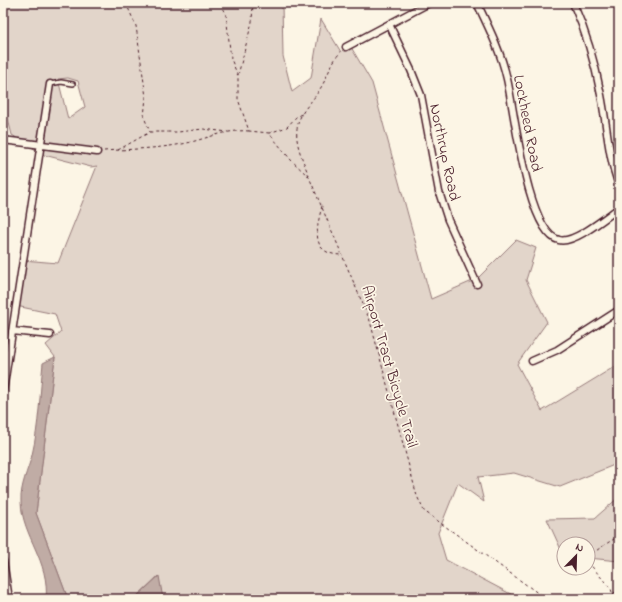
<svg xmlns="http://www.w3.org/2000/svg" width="622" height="602" font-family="'Indie Flower',sans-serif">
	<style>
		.green { fill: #e2d5ca; stroke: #967a7a; fill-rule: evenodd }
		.water { fill: #c0aca5; stroke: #917474 }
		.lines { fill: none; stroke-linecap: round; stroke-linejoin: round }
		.service-casing { stroke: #4a1f2b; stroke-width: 6 }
		.minor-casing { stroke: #4a1f2b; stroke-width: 9 }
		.path { stroke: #4a1f2b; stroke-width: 1; stroke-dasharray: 3 3; stroke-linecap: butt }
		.service { stroke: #fcf5e5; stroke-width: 3 }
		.minor { stroke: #fcf5e5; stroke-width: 6 }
		.labels { text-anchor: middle; stroke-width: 3.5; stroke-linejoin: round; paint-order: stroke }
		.street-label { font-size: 16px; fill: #4a1f2b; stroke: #fcf5e5 }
	</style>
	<rect width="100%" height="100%" fill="#fcf5e5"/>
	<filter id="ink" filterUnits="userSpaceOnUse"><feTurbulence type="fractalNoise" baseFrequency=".025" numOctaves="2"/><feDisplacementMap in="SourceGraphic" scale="8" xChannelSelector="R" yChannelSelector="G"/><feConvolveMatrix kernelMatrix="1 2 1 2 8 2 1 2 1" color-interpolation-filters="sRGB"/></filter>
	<g filter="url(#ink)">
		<!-- green -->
		<path class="green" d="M3,3H282L283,56L292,92L311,78L321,19L341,52L346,47H351L372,83L431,299L477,279L516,240L536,248L526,280L547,322L517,364L542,411L619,364V463L560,487L514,473L478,477L484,502L458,483L438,533L446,560L520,599H185L181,596L176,599H163L158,576L134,599H68L36,513L55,357L46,345L61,332L55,314L16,306L23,260L58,263L97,166L91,167L44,155L12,135L3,99ZM68,78L78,81L85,107L68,119L58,79Z
			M619,497V561L588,558V544H564V556L547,519L595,518Z"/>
		<!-- water -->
		<path class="water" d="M55,357L36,513L68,599H46C50,561 22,536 21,502C20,486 28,470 32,455C39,425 40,393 43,363Z
			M159,576L163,599H134Z"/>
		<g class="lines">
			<defs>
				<path id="service" d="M50,84L61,82L73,84"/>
				<path id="minor" d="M477,3C489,28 501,52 507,79C514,108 527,233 559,240C574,244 606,217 619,208
					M573,3C586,32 595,63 601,95C607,125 608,157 619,185
					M389,24L411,70L421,95L439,192L448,220L477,284
					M346,47L429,3
					M3,140L97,152
					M12,331L50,335
					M532,361L557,350L619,310
					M3,391L50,84
					M3,561L9,599"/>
			</defs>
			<!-- service casing -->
			<use href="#service" class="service-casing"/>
			<!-- minor casing -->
			<use href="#minor" class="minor-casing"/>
			<!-- path -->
			<path class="path" d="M126,3L136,26L146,97L144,117L150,132
				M221,3L226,14L231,59L238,76V99L249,131L269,133L291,160L309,177L370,321L417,496L424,511L546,599
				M238,75L252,22L253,3
				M269,133L287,127L297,116L302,114
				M118,150L150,132H178L203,129L228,132
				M104,151C130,149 156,149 182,144C204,140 225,129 249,131
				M309,176C301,155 290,135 302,114C307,105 315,98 320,89C328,77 331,61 341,52
				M322,206C316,230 310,255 343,255
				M588,558C589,555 615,537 619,537
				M588,562L611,589L613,595
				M610,599L619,586"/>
			<!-- service -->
			<use href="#service" class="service"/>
			<!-- minor -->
			<use href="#minor" class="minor"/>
		</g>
	</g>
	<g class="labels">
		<!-- street labels -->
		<g class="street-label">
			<text transform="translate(529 123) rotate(79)" y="6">Lockheed Road</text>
			<text transform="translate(446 152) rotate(78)" y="6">Northrup Road</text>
			<text transform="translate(391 366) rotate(74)" y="6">Airport Tract Bicycle Trail</text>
		</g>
	</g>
	<!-- margin -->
	<rect width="622" height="602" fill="none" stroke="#fcf5e5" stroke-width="16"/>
	<rect x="8" y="8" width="606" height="586" fill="none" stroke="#4a1f2b" stroke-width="1.5" filter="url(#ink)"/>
	<!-- north arrow -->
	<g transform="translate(576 556) rotate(23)"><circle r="19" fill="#fcf5e5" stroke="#b59f9b"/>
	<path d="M0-3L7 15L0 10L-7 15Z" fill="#4a1f2b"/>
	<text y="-6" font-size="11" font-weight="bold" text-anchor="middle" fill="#4a1f2b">N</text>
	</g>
</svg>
